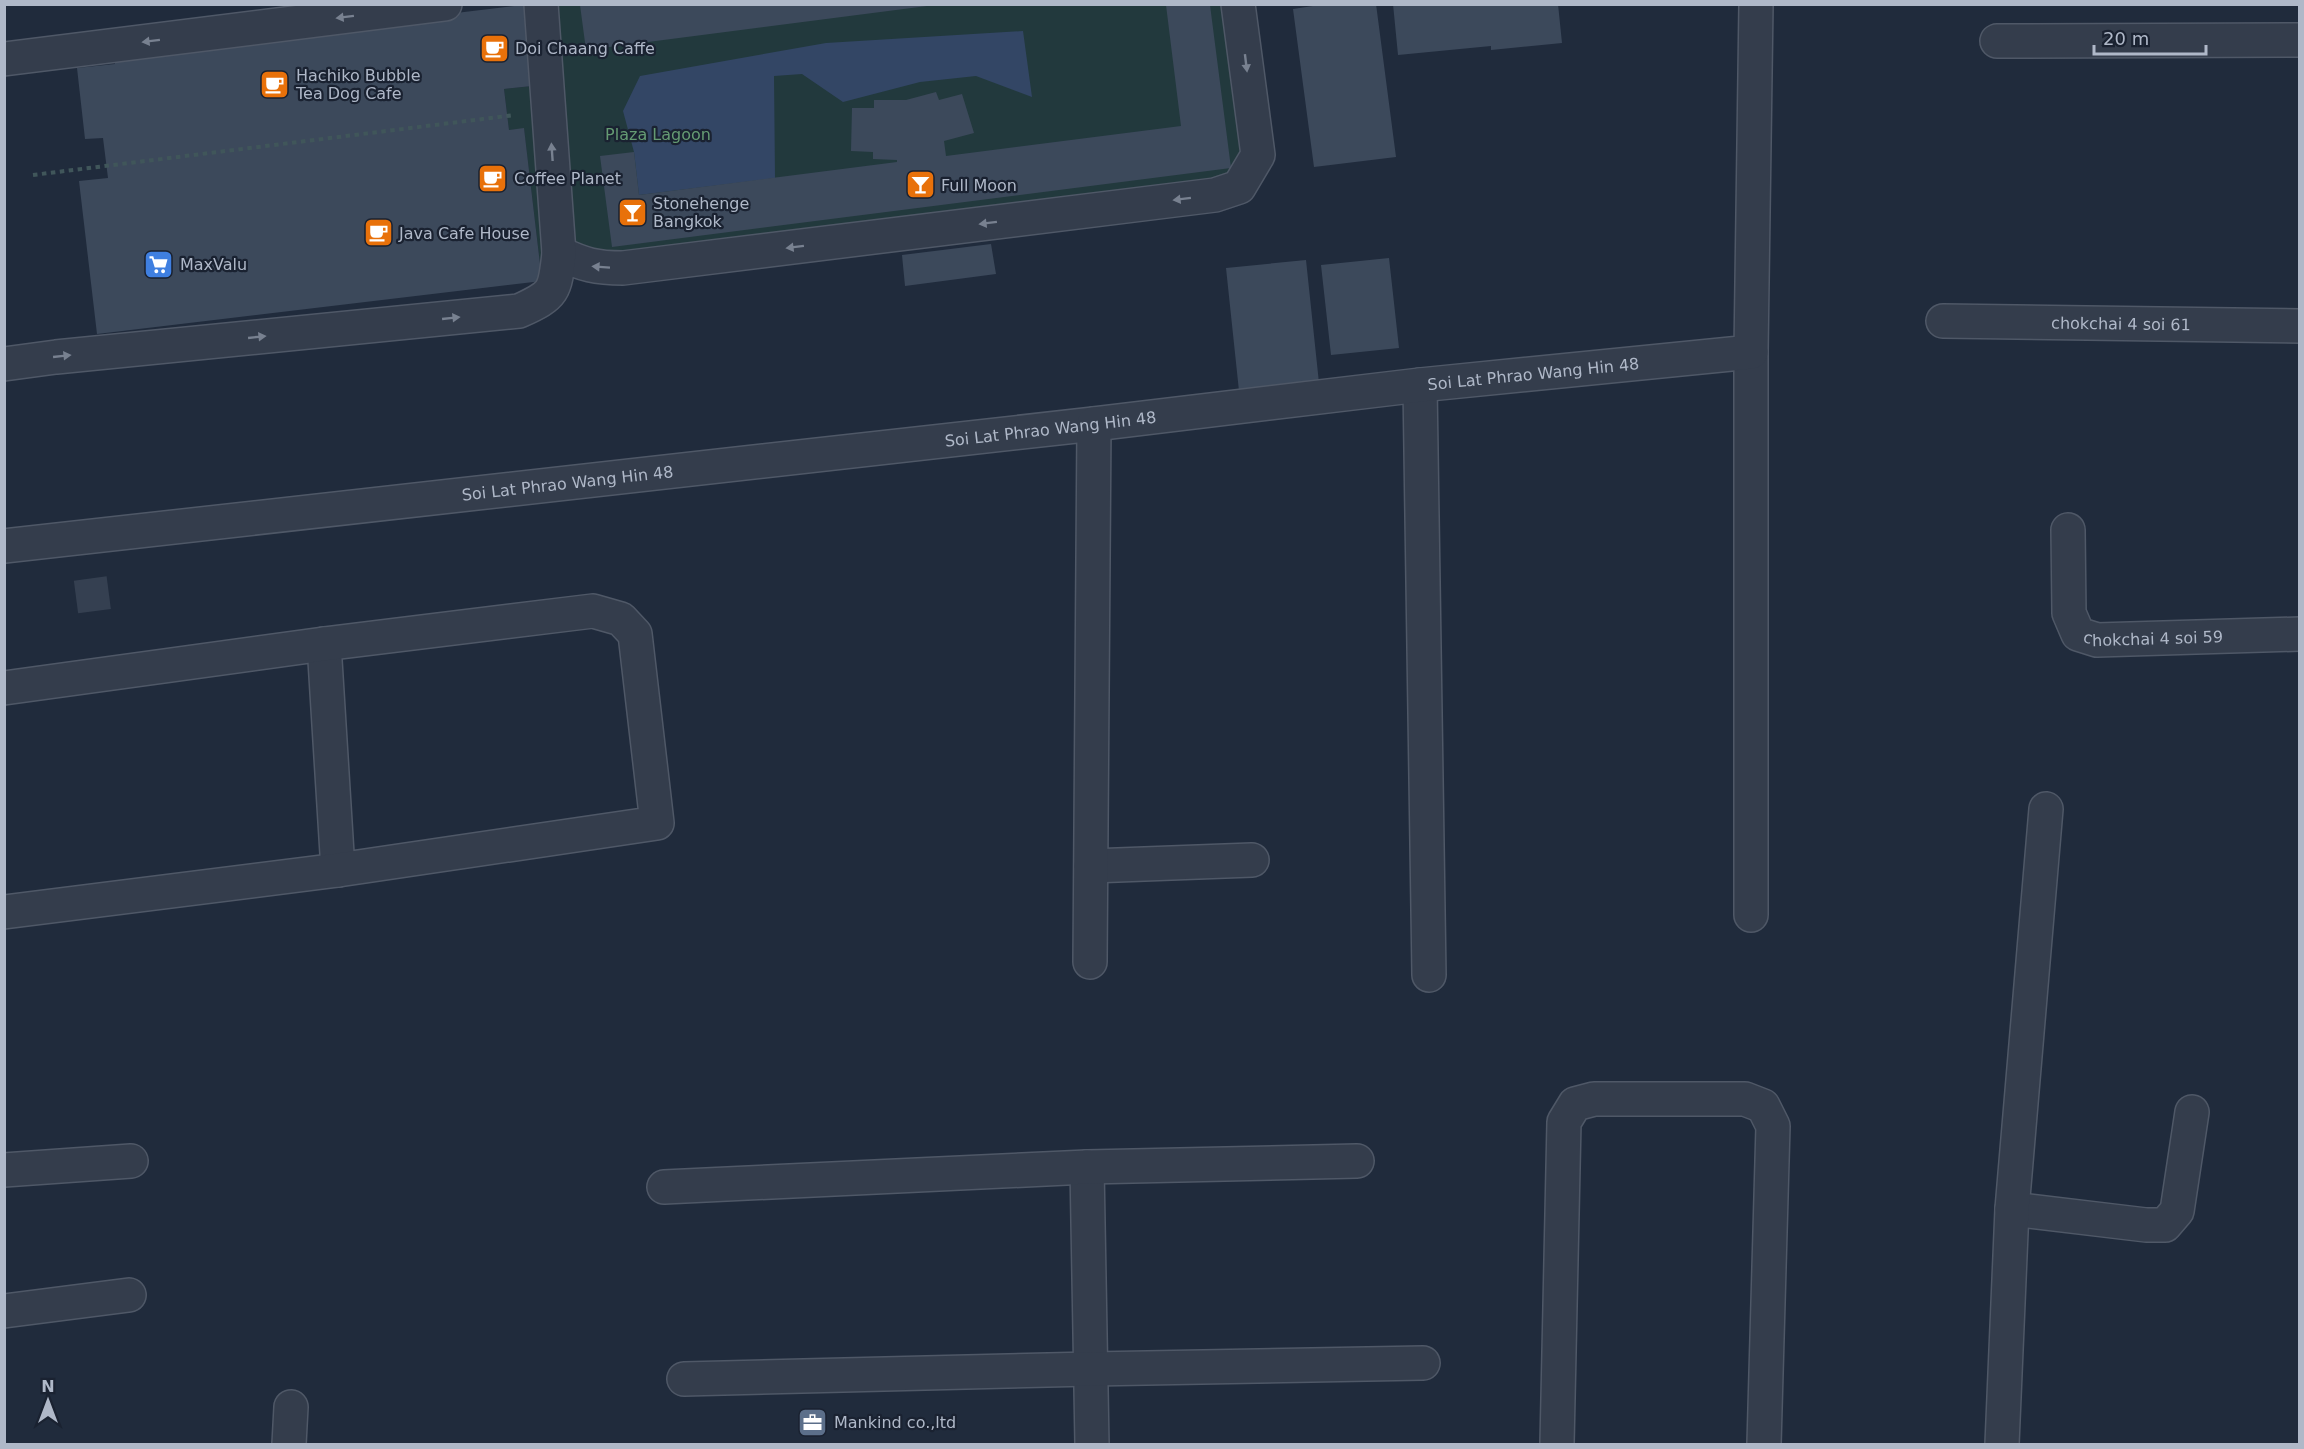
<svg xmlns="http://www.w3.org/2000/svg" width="2304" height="1449" font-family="'DejaVu Sans',sans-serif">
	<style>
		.green { fill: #22393d }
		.water { fill: #334665 }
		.building { fill: #3c495b }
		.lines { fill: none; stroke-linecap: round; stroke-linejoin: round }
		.minor-tunnel { stroke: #354051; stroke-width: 33; stroke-dasharray: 33 16; stroke-linecap: butt }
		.minor-casing { stroke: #4f5867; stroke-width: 36 }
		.path { stroke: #40565a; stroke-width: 4; stroke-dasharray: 4.5 4.5; stroke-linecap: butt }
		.minor { stroke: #343d4c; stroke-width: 33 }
		.oneway { fill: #788190 }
		.labels { text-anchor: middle; stroke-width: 4.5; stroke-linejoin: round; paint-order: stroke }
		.poi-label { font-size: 16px; fill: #afb8c8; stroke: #1a2231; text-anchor: start }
		.park-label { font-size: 16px; fill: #659b73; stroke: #1a2231 }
		.street-label { font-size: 16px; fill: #afb8c8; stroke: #1a2231 }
	</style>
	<rect width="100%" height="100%" fill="#202b3c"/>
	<!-- green -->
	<path class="green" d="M522,5H1227L1248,149L1242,190L542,281L524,129L509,130L504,89L532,86L546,25Z"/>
	<!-- water -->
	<path class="water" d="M1023,31L1032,97L976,76L920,82L843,102L802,74L774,76L775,178L639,195L634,152L623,111L640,76L826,43Z"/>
	<!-- building -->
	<path class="building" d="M1326,4H1376L1396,157L1314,167L1293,9Z
		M1393,4H1558L1562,43L1491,50V46L1398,55Z
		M522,5L546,25L532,86L504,89L509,130L524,128L542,281L97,334L79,181L108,178L103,138L85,139L77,68L115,64L114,54Z
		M580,5H927V6L586,50Z
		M1166,5H1210L1231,168L612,247L600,156L634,152L639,195L897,162V160L873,159V152L851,151L852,108H874V100H906L936,92L939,100L962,94L974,133L944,141L946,156L1181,126Z
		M991,244L996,274L905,286L902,255Z
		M1389,258L1399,348L1331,355L1321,265Z
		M1306,260L1319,383L1239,391L1226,268Z"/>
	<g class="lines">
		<!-- minor-tunnel -->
		<path class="minor-tunnel" d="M76,597L122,591"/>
		<defs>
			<g id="minor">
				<path d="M1997,41L2300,40"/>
				<path d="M4,59L445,4"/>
				<path d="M559,253C584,265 596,268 623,268L1215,195L1239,187L1258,155L1238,4"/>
				<path id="s1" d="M1943,321L2300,326"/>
				<path d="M1751,352V915"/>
				<path d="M4,364L56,357L519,311C555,295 555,291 559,253L541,4"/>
				<path d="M1420,385L1429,975"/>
				<path id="s2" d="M2068,530L2069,613L2078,634L2097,640L2300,634"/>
				<path id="s3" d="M4,546L1094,424L1420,385L1751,352L1756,4"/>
				<path d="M324,644L338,870"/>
				<path d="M4,688L324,644L593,611L621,619L635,634L657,823L338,870L4,912"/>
				<path d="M1091,866L1252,860"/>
				<path d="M1090,962L1094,424"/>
				<path d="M1087,1167L1092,1444"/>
				<path d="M4,1170L131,1161"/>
				<path d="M664,1187L1087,1167L1357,1161"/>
				<path d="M2012,1209L2146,1225H2165L2177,1211L2192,1112"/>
				<path d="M4,1311L129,1295"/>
				<path d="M684,1379L1091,1369L1423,1363"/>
				<path d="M289,1444L291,1407"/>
				<path d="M1557,1444L1564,1122L1575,1104L1594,1099H1745L1763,1106L1773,1126L1764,1444"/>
				<path d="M2002,1444L2012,1209L2046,809"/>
			</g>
		</defs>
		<!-- minor casing -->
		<use href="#minor" class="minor-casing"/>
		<!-- path -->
		<path class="path" d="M33,175L515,115"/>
		<!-- minor -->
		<use href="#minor" class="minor"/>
	</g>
	<!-- one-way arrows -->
	<defs><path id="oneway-solid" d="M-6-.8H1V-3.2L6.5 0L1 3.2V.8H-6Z" transform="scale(1.5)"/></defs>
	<g class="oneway">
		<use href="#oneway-solid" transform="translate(345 17) rotate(173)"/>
		<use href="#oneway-solid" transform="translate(151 41) rotate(173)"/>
		<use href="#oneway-solid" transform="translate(1246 63) rotate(83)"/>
		<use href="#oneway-solid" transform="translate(552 152) rotate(-94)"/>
		<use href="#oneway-solid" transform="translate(1182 199) rotate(173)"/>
		<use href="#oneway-solid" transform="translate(988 223) rotate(173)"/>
		<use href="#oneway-solid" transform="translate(795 247) rotate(173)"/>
		<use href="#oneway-solid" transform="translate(601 267) rotate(-176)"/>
		<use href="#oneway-solid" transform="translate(451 318) rotate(-6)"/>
		<use href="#oneway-solid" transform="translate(257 337) rotate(-6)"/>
		<use href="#oneway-solid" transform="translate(62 356) rotate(-6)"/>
	</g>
	<!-- icons -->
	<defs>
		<symbol id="cafe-square" viewBox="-11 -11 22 22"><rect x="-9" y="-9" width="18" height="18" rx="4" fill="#e8710a" stroke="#1a2231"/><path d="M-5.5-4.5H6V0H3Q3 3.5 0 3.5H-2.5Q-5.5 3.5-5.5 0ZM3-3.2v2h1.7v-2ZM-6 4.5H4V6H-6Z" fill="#fff"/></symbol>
		<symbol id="bar-square" viewBox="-11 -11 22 22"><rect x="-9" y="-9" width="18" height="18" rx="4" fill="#e8710a" stroke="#1a2231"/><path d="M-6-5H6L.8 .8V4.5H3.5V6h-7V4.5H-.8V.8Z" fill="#fff"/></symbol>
		<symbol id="supermarket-square" viewBox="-11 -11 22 22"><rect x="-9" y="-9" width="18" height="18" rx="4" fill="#3f7fe0" stroke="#1a2231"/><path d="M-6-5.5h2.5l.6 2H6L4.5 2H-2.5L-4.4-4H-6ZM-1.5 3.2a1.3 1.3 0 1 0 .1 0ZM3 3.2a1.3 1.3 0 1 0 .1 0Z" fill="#fff"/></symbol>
		<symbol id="office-square" viewBox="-11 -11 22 22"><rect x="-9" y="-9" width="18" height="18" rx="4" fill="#5c6f8a" stroke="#1a2231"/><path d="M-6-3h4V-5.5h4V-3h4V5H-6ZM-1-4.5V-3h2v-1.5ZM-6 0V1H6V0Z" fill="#fff"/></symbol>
	</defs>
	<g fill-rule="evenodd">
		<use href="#cafe-square" x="478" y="32" width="33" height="33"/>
		<use href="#cafe-square" x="258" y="68" width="33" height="33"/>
		<use href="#cafe-square" x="476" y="162" width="33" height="33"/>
		<use href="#bar-square" x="904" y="168" width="33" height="33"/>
		<use href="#bar-square" x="616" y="196" width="33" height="33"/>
		<use href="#cafe-square" x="362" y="216" width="33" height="33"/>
		<use href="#supermarket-square" x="142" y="248" width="33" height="33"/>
		<use href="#office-square" x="796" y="1406" width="33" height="33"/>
	</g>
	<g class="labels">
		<!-- poi labels -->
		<g class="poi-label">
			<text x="515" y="54">Doi Chaang Caffe</text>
			<text x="296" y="81">Hachiko Bubble<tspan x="296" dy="18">Tea Dog Cafe</tspan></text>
			<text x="514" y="184">Coffee Planet</text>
			<text x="941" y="191">Full Moon</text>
			<text x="653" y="209">Stonehenge<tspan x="653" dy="18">Bangkok</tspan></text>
			<text x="399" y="239">Java Cafe House</text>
			<text x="180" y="270">MaxValu</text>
			<text x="834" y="1428">Mankind co.,ltd</text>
		</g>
		<!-- park labels -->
		<g class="park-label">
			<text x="658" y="140">Plaza Lagoon</text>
		</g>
		<!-- street labels -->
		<g class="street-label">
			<text dy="6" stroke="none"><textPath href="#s1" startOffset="178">chokchai 4 soi 61</textPath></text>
			<text dy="6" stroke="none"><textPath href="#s3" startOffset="1539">Soi Lat Phrao Wang Hin 48</textPath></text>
			<text dy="6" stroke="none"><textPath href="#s3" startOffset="1053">Soi Lat Phrao Wang Hin 48</textPath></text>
			<text dy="6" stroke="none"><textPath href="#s3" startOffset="567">Soi Lat Phrao Wang Hin 48</textPath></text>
			<text dy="6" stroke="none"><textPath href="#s2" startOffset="182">chokchai 4 soi 59</textPath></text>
		</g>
	</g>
	<!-- border -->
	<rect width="2304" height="1449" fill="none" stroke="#afb8c8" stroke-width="12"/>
	<!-- north arrow -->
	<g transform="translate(48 1401)" stroke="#1a2231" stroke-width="4.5" paint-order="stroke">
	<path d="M0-4.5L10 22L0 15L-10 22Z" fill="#afb8c8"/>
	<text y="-9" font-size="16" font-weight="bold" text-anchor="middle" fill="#afb8c8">N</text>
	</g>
	<!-- scale -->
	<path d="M2094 45v9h112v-9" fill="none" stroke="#afb8c8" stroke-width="3"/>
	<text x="2103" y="45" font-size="18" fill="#afb8c8" stroke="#1a2231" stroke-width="4.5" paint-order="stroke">20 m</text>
</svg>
